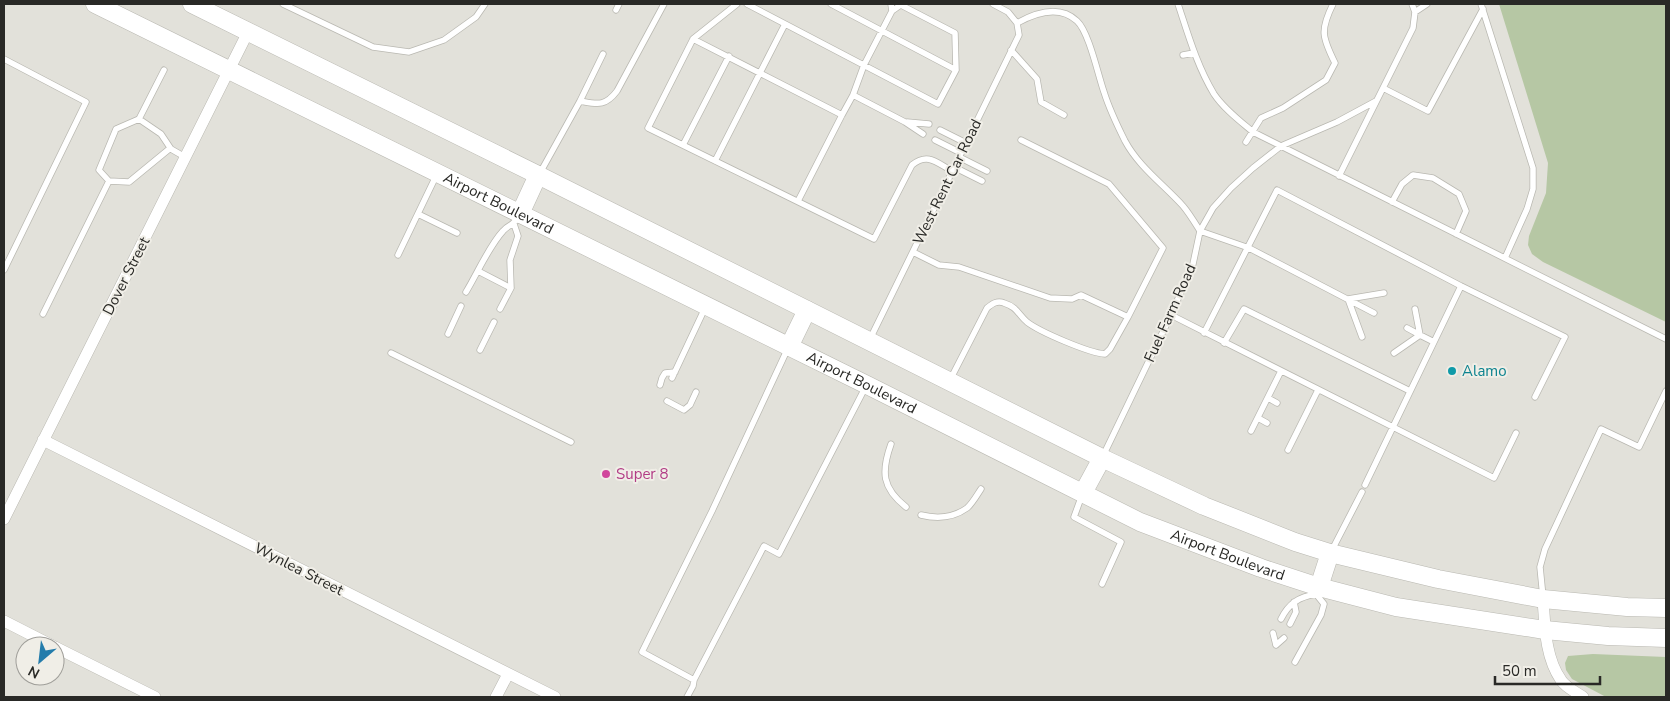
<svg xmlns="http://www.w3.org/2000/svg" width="1670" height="701" font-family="'Nunito Sans',sans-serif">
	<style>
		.green { fill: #b6c7a4 }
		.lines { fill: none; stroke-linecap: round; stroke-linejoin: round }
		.service-casing { stroke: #b9b8b1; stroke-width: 7 }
		.minor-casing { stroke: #b9b8b1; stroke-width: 12 }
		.primary-casing { stroke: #b9b8b1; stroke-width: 19 }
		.service { stroke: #fff; stroke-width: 5.5 }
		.minor { stroke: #fff; stroke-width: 11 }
		.primary { stroke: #fff; stroke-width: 18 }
		.culture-dot { fill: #0f9aa8; stroke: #f0eee7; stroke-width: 2 }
		.hotel-dot { fill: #d1479c; stroke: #f0eee7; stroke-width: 2 }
		.labels { text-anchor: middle; stroke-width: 4; stroke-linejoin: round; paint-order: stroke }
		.street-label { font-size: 15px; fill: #292926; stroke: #f0eee7 }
		.culture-label { font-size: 15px; fill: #0d838f; stroke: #f0eee7; text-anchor: start }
		.hotel-label { font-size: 15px; fill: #b23c85; stroke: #f0eee7; text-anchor: start }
	</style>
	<rect width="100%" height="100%" fill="#e2e1da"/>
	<!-- green -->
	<path class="green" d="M1499,4H1666V322L1543,262L1532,254L1528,245L1529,236L1546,193L1548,163Z
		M1593,654L1666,657V697H1606L1572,679L1566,670L1565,663L1568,656Z"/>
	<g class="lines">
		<defs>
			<path id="service" d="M283,4L373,47L409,52L444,40L476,17L485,4
				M747,4L938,104L956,70L955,33L899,4
				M831,4L956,70
				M891,4L892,11
				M993,4L1008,12L1017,23
				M1178,4C1188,34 1197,66 1214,94C1224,109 1240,121 1253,132L1666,339
				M1481,4L1533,168V189L1527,209L1505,258
				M616,10L619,4
				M1415,12L1427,4
				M1017,23C1035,13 1059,4 1077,21C1089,32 1098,75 1104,92C1109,108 1117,125 1125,141C1139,167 1163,184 1183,206C1189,213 1195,223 1200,231L1193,264L1171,315L1103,456
				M693,39L737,4
				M1011,50L1037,79L1041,102L1064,115
				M1183,55L1194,53
				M4,59L86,102L4,270
				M164,70L139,119L161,134L171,149L185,157
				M1383,88L1428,111L1483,9
				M853,95L864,65L892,11L902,4
				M580,101L603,54
				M907,122L929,124
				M940,130L966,143
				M923,134L905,122L853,95L842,115L693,39L648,128L874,239L912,165C928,152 937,163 952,171
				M935,140L961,153
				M1246,142L1261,118L1283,108L1326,80L1335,63C1322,37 1320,30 1333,4
				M683,145L729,56
				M959,157L987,171
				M715,161L785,24
				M954,167L982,181
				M540,173L580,101C597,104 605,107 617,91L664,4
				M1339,176L1413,28L1415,12L1412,4
				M109,181L129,182L168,150L171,149
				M798,201L842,115
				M1392,202L1402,184L1413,175L1433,178L1459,194L1466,211L1456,234
				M418,214L457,233
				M913,252L939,265L959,267L1050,298L1072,299L1081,295L1128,317
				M398,255L437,174
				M478,271L511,288
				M466,292C477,274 489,246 503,231C510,223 512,228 519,215
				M1348,299L1362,337
				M1348,299L1384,293
				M500,309L511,288L510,260L518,236L514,224
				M1415,309L1420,335
				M1374,313L1249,248L1200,231L1213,208L1231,188L1253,168L1281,146L1337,122L1376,101
				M43,314L109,181L99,170L116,129L139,119
				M1171,315L1494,478L1516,433
				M1407,328L1420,335
				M1204,333L1277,190L1461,286L1565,337L1535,397
				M448,334L461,306
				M870,339L1019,35L1017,23
				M1224,343L1244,309L1410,391
				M788,348L712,511L642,652L694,680L764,546L779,554L866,386
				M480,350L494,322
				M391,353L571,442
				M1394,353L1420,335L1434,342
				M672,378L705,308
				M950,380L987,308C992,304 997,300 1004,303C1017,307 1018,314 1027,322C1040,332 1089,353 1105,354L1110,349L1128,317L1163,248L1109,184L1021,140
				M660,385L662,378L665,373L675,372
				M1268,398L1277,403
				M667,401L684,410L690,405L696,392
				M1258,418L1267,423
				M1251,431L1281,371
				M891,444C881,472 882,488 906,507
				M1288,450L1318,390
				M1365,485L1461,286
				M1082,495L1074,517L1121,542L1102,584
				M921,515C937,519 953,518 967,508C972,504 977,495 981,489
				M1332,550L1362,492
				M1543,597L1540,567L1545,549L1601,429L1639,447L1666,391
				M1281,619C1289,603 1299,597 1316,594
				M1290,624L1296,612L1294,602
				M1273,633L1276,645
				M1276,645L1284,638
				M1295,662L1321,615L1324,604L1316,594
				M687,697L693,686L694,680"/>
			<path id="minor" d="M43,440L555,697
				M4,519L248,32
				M1543,599C1545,626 1545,657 1561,680C1565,687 1576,692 1583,697
				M4,621L53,646
				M55,647L155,697
				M496,697L508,674"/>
			<g id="primary">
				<path id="s1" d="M95,4L867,385L1140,522L1261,568L1319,587L1396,607L1545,630L1608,636L1666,638"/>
				<path d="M192,4L538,175L1102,458L1204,506L1295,542L1330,553L1438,579L1543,599L1627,607L1666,608"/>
				<path d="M520,214L538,175"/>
				<path d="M789,347L807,310"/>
				<path d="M1083,493L1102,458"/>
				<path d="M1319,587L1330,553"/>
			</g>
		</defs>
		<!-- service casing -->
		<use href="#service" class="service-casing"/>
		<!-- minor casing -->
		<use href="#minor" class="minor-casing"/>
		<!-- primary casing -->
		<use href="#primary" class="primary-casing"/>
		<!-- service -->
		<use href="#service" class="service"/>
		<!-- minor -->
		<use href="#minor" class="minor"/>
		<!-- primary -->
		<use href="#primary" class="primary"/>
	</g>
	<!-- markers -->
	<circle class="culture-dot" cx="1452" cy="371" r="5"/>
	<circle class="hotel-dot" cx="606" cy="474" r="5"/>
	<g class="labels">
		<!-- street labels -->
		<g class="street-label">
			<text transform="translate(947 182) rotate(-64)" y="5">West Rent Car Road</text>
			<text dy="5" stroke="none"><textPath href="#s1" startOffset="450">Airport Boulevard</textPath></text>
			<text transform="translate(126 276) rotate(-63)" y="5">Dover Street</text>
			<text transform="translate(1170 313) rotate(-66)" y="5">Fuel Farm Road</text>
			<text dy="5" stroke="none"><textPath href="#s1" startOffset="855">Airport Boulevard</textPath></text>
			<text dy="5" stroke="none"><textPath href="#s1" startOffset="1260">Airport Boulevard</textPath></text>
			<text transform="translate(299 569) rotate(27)" y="5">Wynlea Street</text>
		</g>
		<!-- culture labels -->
		<g class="culture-label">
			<text x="1462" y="376">Alamo</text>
		</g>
		<!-- hotel labels -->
		<g class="hotel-label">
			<text x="616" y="479">Super 8</text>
		</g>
	</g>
	<!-- border -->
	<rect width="1670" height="701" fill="none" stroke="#292926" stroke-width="10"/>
	<!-- north arrow -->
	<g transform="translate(40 661) rotate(208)"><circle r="24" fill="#f0eee7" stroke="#a09f9a"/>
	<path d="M0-4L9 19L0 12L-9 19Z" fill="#247cab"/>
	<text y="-8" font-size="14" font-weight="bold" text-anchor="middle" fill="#292926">N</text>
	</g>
	<!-- scale -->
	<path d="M1495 676v8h105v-8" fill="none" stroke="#292926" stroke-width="2.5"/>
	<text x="1502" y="676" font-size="15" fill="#292926" stroke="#f0eee7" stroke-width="4" paint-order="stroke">50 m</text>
</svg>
